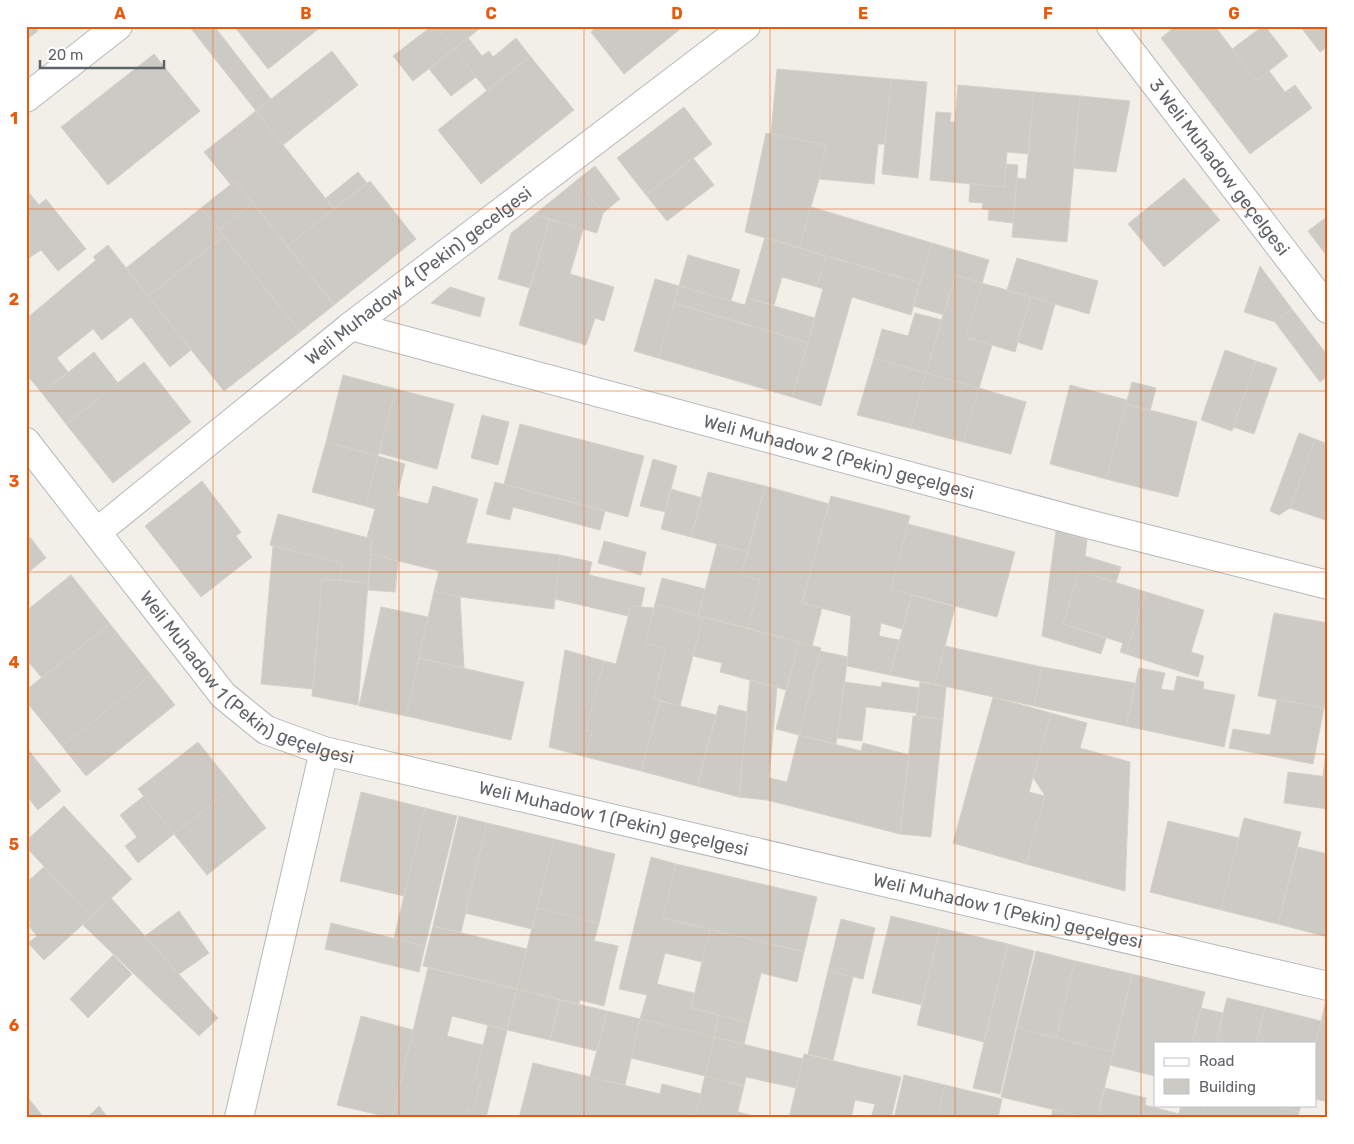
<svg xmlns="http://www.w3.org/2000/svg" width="1354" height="1144" font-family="Rubik,sans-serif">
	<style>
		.building { fill: #cccac5; stroke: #d6d1c6 }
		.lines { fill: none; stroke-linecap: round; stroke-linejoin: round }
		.minor-casing { stroke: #b5b8bc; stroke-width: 30 }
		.minor { stroke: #fff; stroke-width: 28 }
		.grid { fill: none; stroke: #e8590c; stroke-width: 1; stroke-opacity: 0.55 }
		.labels { text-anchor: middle; stroke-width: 4.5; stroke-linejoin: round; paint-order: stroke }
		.street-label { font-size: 18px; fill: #5f6368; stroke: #fff }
		.neatline { fill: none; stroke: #e8590c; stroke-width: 2 }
		.grid-label { font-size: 16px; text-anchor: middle; font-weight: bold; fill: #e8590c }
	</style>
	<rect width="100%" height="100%" fill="#f1efe8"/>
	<!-- building -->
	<path class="building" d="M26,26H34L38,31L26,40Z
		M189,26H214L271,99L256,111Z
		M234,26H322L268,69Z
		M432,26H435L454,49L413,81L393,56Z
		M435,26H483L454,49Z
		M598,26H684L624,74L591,32Z
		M1176,26H1215L1256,81L1269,71L1285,92L1295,85L1312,108L1250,154L1161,38Z
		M1263,26H1265L1288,56L1256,81L1232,49Z
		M1300,26H1328V46L1320,52Z
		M468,38L482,56L489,51L493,57L516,38L530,56L487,91L454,49Z
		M454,49L476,77L451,96L429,69Z
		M332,51L358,85L283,145L256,111Z
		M154,54L200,111L108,185L61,127Z
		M530,56L574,110L481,184L438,130Z
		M777,69L891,79L885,144H878L874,184L819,179L826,145L771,134Z
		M891,79L927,82L918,178L882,174Z
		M958,85L1034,92L1028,154L1007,152L1004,187L930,180L936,112L951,113L950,122H955Z
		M1034,92L1080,96L1067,242L1012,237L1017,178L1026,179Z
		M1080,96L1130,101L1116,172L1073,168Z
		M684,107L712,144L646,195L617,158Z
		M256,111L334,209L287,246L235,181L231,185L204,152Z
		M766,133L826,145L819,179L799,248L745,232Z
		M693,158L714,185L667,221L646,195Z
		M1006,164L1018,165L1013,223L988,220L989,210L982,209L983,203L969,202L970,184L1004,187Z
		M595,166L620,199L603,213L577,180Z
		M358,172L367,183L334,209L326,198Z
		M1184,178L1220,220L1164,267L1128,224Z
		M577,180L603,213L597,233L534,215Z
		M235,181L253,203L219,230L201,208Z
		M370,181L416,239L334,305L287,246Z
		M26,189L39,205L46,199L86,249L58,271L41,250L26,260Z
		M253,203L334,305L300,332L219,230Z
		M811,207L932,243L920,283L799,248Z
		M201,208L224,236L148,296L126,268Z
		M534,215L550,219L530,288L498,279L511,233Z
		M1328,216V255L1327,256L1308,231Z
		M550,219L583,229L570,274L614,287L604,321L595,318L586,345L519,325Z
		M224,236L300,332L224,391L148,296Z
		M765,237L826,256L817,287L782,277L774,305L747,298Z
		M932,243L989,260L982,283L955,275L944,315L913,306Z
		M108,245L191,350L170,367L131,317L102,340L93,329L57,358L68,372L42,393L26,374V319L96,260L93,257Z
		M688,255L740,270L731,301L679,286Z
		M826,256L920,283L911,315L852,297L821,406L792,397L823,289L817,287Z
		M1017,258L1098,281L1089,314L1007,290Z
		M1260,266L1292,309L1275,322L1244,312Z
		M955,275L982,283L966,337L992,345L979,388L926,373Z
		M655,279L679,286L658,358L634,351Z
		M982,283L1031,297L1015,352L966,337Z
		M679,286L745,305L747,298L815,318L808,343L674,303Z
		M450,287L485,298L480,317L431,303Z
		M1031,297L1055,304L1042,350L1017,342Z
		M674,303L808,343L792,397L658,358Z
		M1292,309L1328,356V376L1320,382L1275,322Z
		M915,313L942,320L926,373L874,358L882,329L908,336Z
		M1225,350L1256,361L1232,431L1201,420Z
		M94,352L118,383L66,424L42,393Z
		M874,358L926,373L910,428L857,415Z
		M1256,361L1277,368L1254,434L1233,427Z
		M144,362L191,422L113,483L66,424Z
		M926,373L979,388L963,442L910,428Z
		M343,375L396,389L378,456L326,442Z
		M1132,382L1156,388L1150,411L1126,404Z
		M1070,385L1127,400L1106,479L1050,464Z
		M979,388L1026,402L1011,454L963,442Z
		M396,389L454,404L437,469L379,453Z
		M1126,404L1197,422L1178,497L1106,479Z
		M482,415L509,422L498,465L471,458Z
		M520,424L644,456L628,517L504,484Z
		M1299,433L1315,439L1290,508L1279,515L1270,511Z
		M1315,439L1328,444V521L1290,508Z
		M326,442L378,456L365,506L312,492Z
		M378,456L405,464L397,496L428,504L433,486L478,499L466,543L560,555L554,609L460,597L434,591L439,571L371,554L372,539L367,537L375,509L365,506Z
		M653,459L677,466L665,512L640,506Z
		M708,472L765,486L748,552L691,537Z
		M202,481L241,532L236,536L252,557L201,597L145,526Z
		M495,482L605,511L600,530L513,507L510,520L486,514Z
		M765,486L829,504L802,603L822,608L812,646L748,628L760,580L741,575Z
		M671,489L702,498L691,537L661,529Z
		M831,496L910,516L891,589L912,595L902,629L881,623L879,636L899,640L890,675L847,666L851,616L802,603Z
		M278,514L372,539L368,583L340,580L342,563L270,545Z
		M908,524L1015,552L997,617L891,589Z
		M1056,530L1087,540L1085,556L1121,567L1116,582L1079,571L1063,624L1106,638L1101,654L1042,636Z
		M30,537L46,558L26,574V540Z
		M604,541L646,552L641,575L598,563Z
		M717,544L748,552L741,575L760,580L748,628L698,616Z
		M273,546L342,563L340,580L322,579L313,689L261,684Z
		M371,554L398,561L395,592L368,590Z
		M560,555L592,562L589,575L645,588L641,607L631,606L628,616L555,599Z
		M1079,571L1146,592L1126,654L1120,652L1123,643L1063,624Z
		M71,575L110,624L42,678L26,659V611Z
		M662,578L705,589L698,616L655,604Z
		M322,579L368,583L358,705L312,696Z
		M434,591L460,597L464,668L419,658Z
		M1146,592L1204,610L1191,652L1204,656L1198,677L1126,654Z
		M912,595L955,607L935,684L890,675Z
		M655,604L703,617L680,706L653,698L666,649L645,643Z
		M631,606L654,608L645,643L666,649L653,698L660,701L641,771L586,757L592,731L586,730L604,661L616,664Z
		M381,607L428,617L406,716L359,706Z
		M1274,613L1328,623V687L1324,708L1258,696Z
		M703,617L799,642L786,690L720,672L722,663L693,656Z
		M110,624L151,675L62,746L26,701V690Z
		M799,642L821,648L799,735L776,729Z
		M945,646L1042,667L1034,706L935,684Z
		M565,650L604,661L586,730L592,731L586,757L549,747Z
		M820,651L848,657L836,744L799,735Z
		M419,658L524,682L511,740L406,716Z
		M1042,667L1135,683L1126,726L1034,706Z
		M1139,668L1165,673L1161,689L1174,691L1177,676L1204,682L1203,689L1235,695L1224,747L1126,726Z
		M151,675L175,705L86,776L62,746Z
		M750,680L777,687L769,778L787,782L799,735L861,751L863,743L909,755L900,834L767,800L739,797Z
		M844,682L881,687L882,682L919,688L916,713L866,707L862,741L837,738Z
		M920,682L946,687L943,719L916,716Z
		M1328,687V709L1324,708Z
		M993,697L1051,713L1029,792L1045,796L1026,864L953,843Z
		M1277,699L1324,708L1313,764L1229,748L1233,729L1270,735Z
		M660,701L716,715L697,786L641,771Z
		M719,705L747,712L739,797L697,786Z
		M1051,713L1087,723L1080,748L1130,762L1125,891L1026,864L1045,796L1033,777Z
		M913,716L943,719L931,837L900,834Z
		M1328,737V777L1323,776Z
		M198,742L234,787L174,834L138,789Z
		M26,747L61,791L38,810L26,795Z
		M1288,772L1328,777V809L1284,803Z
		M234,787L266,828L207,875L174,834Z
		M361,792L425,808L404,896L340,881Z
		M144,796L174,834L138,863L125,846L137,837L120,815Z
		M64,806L132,879L91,917L26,847V841Z
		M425,808L457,816L425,946L394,938Z
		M459,816L487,823L461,932L433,926Z
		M1244,818L1301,832L1278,924L1221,910Z
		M1168,821L1239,838L1221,910L1150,892Z
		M487,823L554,839L532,929L465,913Z
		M554,839L615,854L599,923L537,908Z
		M1298,847L1328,854V937L1278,924Z
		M651,857L676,864L663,918L710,929L702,962L665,953L657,984L694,993L691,1008L719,1015L714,1037L640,1019L647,995L619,989Z
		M676,864L817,897L804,952L663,918Z
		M44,867L91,917L44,960L28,943L37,936L28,925L31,923L26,917V883Z
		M111,898L218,1018L199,1036L83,925Z
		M537,908L599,923L594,941L618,946L604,1006L580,1000L579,1004L517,989Z
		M179,911L209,953L179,974L145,936Z
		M891,916L940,928L922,1005L872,993Z
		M841,919L875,928L863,979L828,971Z
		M331,923L425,946L419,972L325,949Z
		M433,926L527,949L517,989L423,966Z
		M940,928L1008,944L984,1042L917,1025Z
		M710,929L804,952L797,982L761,973L749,1023L691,1008Z
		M1008,944L1034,951L1000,1094L973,1088Z
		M1036,951L1075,961L1056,1038L1017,1028Z
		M113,955L132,974L88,1018L70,999Z
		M1075,961L1132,974L1113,1052L1056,1038Z
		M428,968L517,989L507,1030L452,1016L447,1036L483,1045L475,1078L481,1079L474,1109L468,1108L466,1118H392Z
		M828,971L853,977L833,1060L808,1054Z
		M1132,974L1205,992L1192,1043H1155V1076L1110,1065Z
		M517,989L560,1000L550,1040L507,1030Z
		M1227,998L1265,1007L1256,1043H1216Z
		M560,1000L607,1011L597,1051L550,1040Z
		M1326,1000H1328V1022L1321,1021Z
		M1265,1007L1321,1021L1315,1046V1043H1256Z
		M1201,1008L1223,1013L1216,1043H1192Z
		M607,1011L640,1019L625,1085L590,1077Z
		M719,1015L749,1023L744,1044L714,1037Z
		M361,1016L413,1030L392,1118L337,1105Z
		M640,1019L714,1037L705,1076L631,1058Z
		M1321,1021L1328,1022V1102L1315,1099V1046Z
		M488,1025L507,1030L486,1118H466L468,1108L474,1109L481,1079L475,1078Z
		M1017,1028L1113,1052L1097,1118H1088L1001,1097Z
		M714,1037L803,1059L796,1088L746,1077L744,1086L705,1076Z
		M804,1054L901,1077L891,1118H871L875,1104L855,1100L851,1118H789Z
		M533,1063L660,1094L662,1084L701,1094L695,1118H519Z
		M904,1075L945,1085L937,1118H894Z
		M705,1076L744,1086L736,1118H695Z
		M945,1085L1002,1099L998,1118H937Z
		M1105,1088L1146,1098L1145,1105L1179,1114L1181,1105H1205L1202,1118H1097Z
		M26,1095L44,1118H26Z
		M1205,1105H1270L1299,1112L1298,1118H1202Z
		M1270,1105H1301L1299,1112Z
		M99,1106L108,1118H87Z
		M1053,1109L1088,1118H1051Z
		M738,1112L762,1118H736Z"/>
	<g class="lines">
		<defs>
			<g id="minor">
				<path id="s1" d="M1111,26L1328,309"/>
				<path d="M26,98L118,26"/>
				<path id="s2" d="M351,326L1088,524L1328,585"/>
				<path id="s3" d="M26,442L223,695L266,730L324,751L1328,986"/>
				<path id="s4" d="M97,532L351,326L746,26"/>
				<path d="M239,1118L324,751"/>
			</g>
		</defs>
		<!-- minor casing -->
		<use href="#minor" class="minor-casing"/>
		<!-- minor -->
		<use href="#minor" class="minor"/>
	</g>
	<!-- grid -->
	<path class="grid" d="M213,26V1118M399,26V1118M584,26V1118M770,26V1118M955,26V1118M1141,26V1118M26,209H1328M26,391H1328M26,572H1328M26,754H1328M26,935H1328"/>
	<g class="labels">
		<!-- street labels -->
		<g class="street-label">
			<text dy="6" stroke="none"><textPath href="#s1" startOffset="178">3 Weli Muhadow geçelgesi</textPath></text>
			<text dy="6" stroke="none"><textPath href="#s4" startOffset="411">Weli Muhadow 4 (Pekin) gecelgesi</textPath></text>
			<text dy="6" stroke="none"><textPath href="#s2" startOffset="505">Weli Muhadow 2 (Pekin) geçelgesi</textPath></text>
			<text dy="6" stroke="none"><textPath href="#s3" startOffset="330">Weli Muhadow 1 (Pekin) geçelgesi</textPath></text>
			<text dy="6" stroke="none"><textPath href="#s3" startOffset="735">Weli Muhadow 1 (Pekin) geçelgesi</textPath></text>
			<text dy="6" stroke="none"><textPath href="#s3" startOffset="1140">Weli Muhadow 1 (Pekin) geçelgesi</textPath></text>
		</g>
	</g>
	<!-- border -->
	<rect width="1354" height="1144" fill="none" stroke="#ffffff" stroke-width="55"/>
	<!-- legend -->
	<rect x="1154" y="1042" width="162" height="65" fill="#ffffff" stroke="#bfc1c3"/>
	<rect x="1164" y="1058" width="25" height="8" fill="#ffffff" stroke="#bfc1c3"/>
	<text x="1199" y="1066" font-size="15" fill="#5f6368">Road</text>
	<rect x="1164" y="1079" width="25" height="15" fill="#cccac5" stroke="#bfc1c3"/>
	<text x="1199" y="1092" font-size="15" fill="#5f6368">Building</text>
	<!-- scale -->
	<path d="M40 60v8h124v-8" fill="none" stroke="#5f6368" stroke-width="2.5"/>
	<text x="48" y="60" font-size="15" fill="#5f6368" stroke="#ffffff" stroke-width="4" paint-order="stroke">20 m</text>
	<rect x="28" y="28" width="1298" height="1088" class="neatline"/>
	<g class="grid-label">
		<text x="120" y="19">A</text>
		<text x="306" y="19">B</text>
		<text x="491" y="19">C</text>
		<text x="677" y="19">D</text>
		<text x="863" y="19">E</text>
		<text x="1048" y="19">F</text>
		<text x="1234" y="19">G</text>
		<text x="14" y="124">1</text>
		<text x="14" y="305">2</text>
		<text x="14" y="487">3</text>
		<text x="14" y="668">4</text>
		<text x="14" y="850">5</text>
		<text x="14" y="1031">6</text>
	</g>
</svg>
